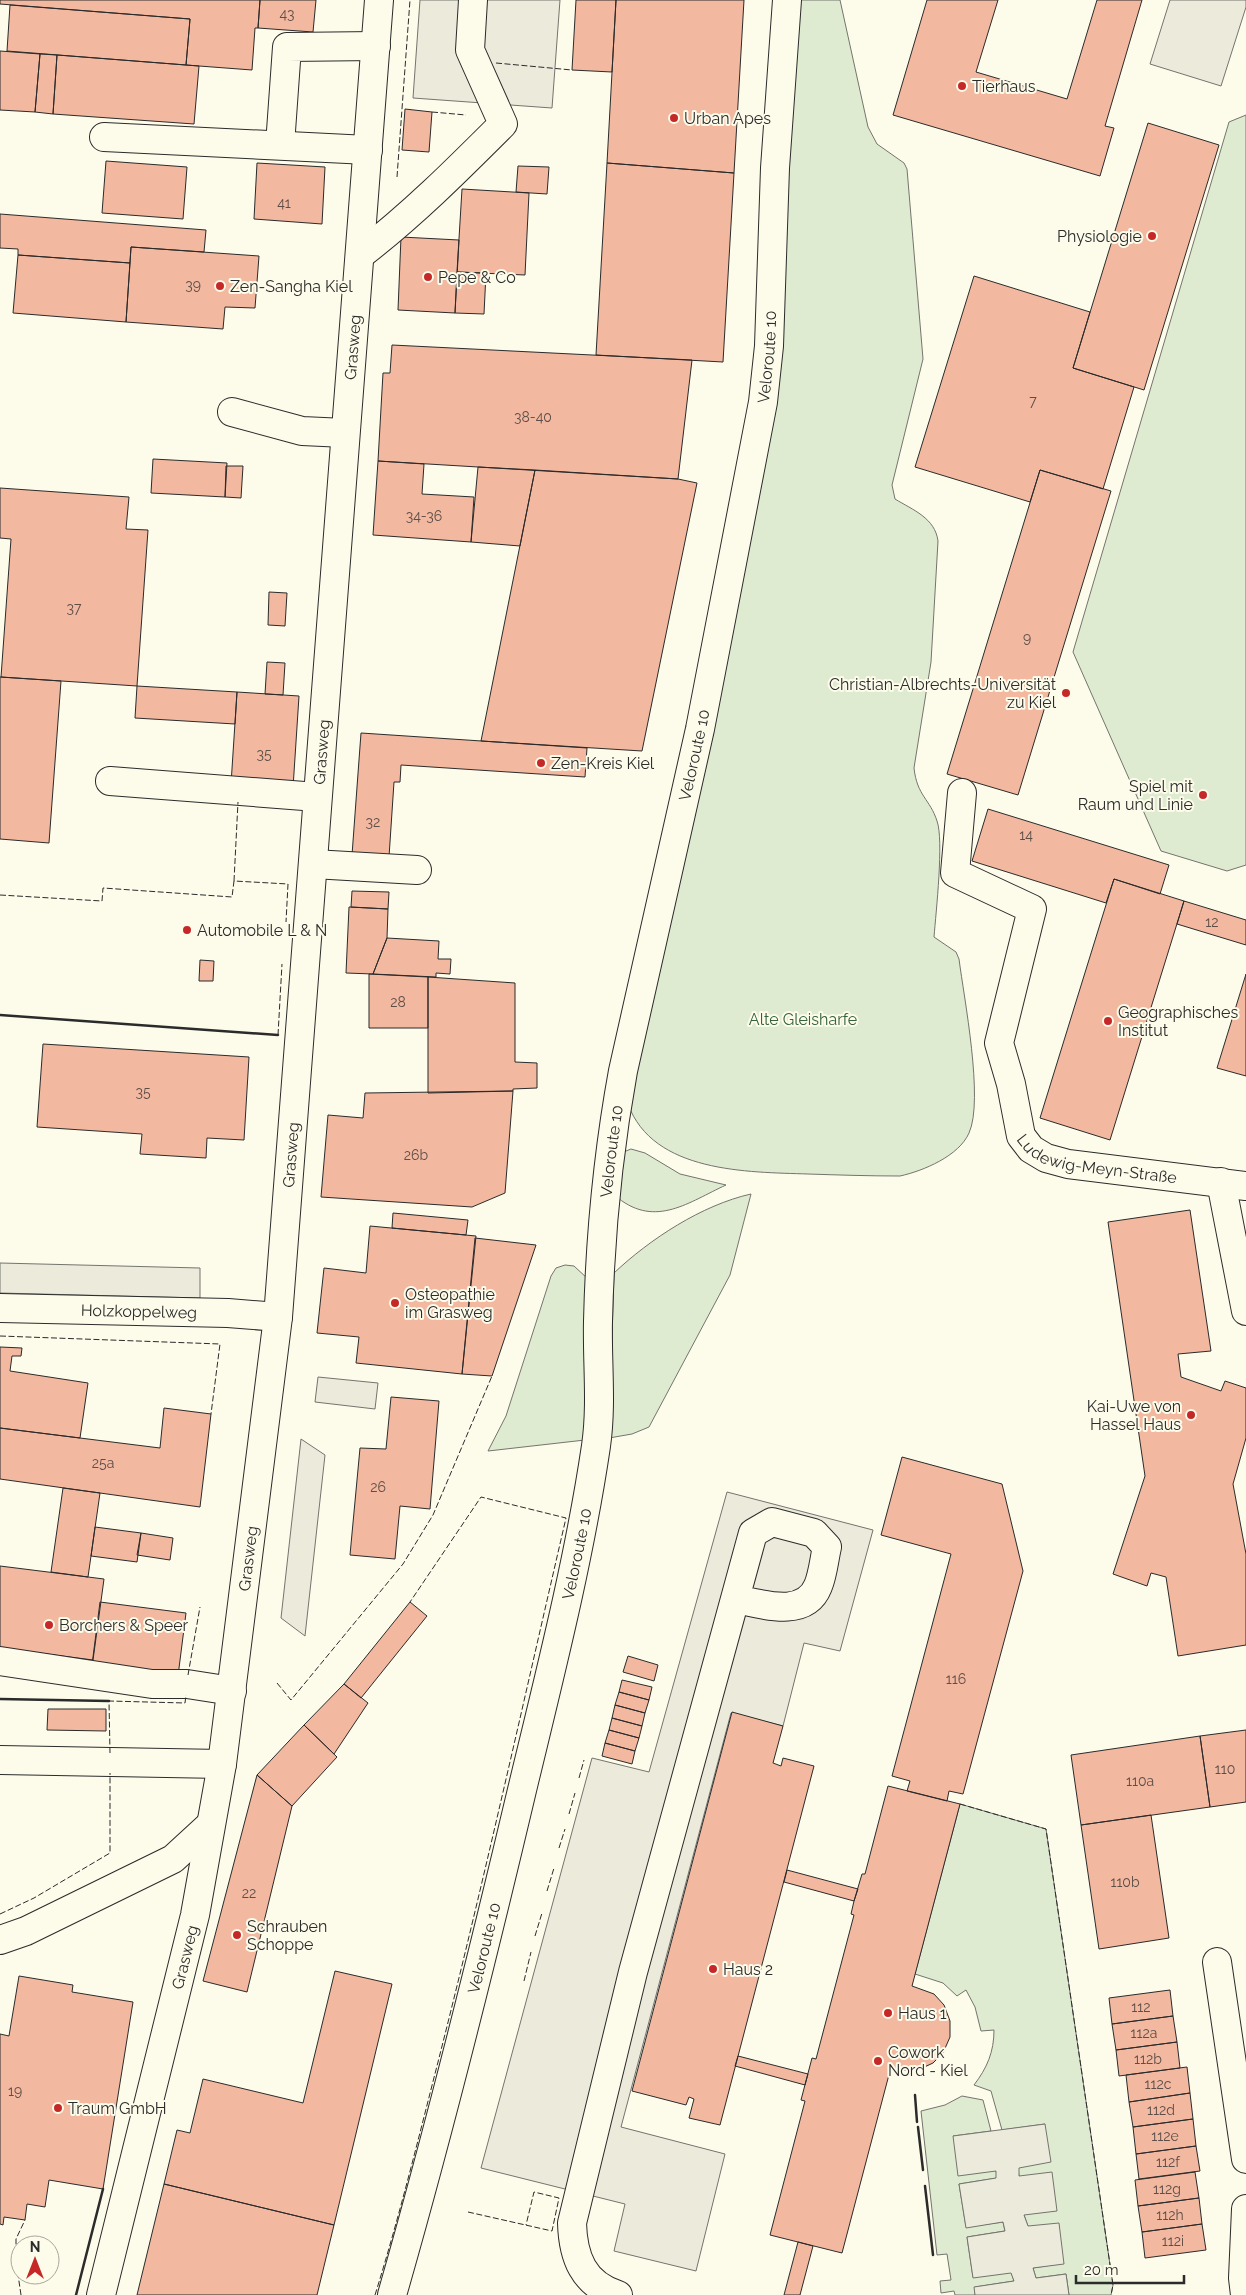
<svg xmlns="http://www.w3.org/2000/svg" width="1246" height="2295" font-family="Raleway,sans-serif">
	<style>
		.green { fill: #deebd1; stroke: #74746e }
		.parking { fill: #eceadb; stroke: #74746e }
		.building { fill: #f2b8a0; stroke: #2b2b2b }
		.lines { fill: none; stroke-linecap: round; stroke-linejoin: round }
		.minor-casing { stroke: #2b2b2b; stroke-width: 30 }
		.minor { stroke: #fdfbea; stroke-width: 28 }
		.fence { stroke: #2b2b2b; stroke-width: 1; stroke-dasharray: 6 2.5; stroke-linecap: butt }
		.wall { stroke: #2b2b2b; stroke-width: 2.5 }
		.poi-dot { fill: #c62828; stroke: #fdfbea; stroke-width: 2 }
		.labels { text-anchor: middle; stroke-width: 4; stroke-linejoin: round; paint-order: stroke }
		.number-label { font-size: 14px; fill: #5d4e48 }
		.poi-label { font-size: 16px; fill: #2b2b2b; stroke: #fdfbea; text-anchor: start }
		.street-label { font-size: 16px; fill: #2b2b2b; stroke: #fdfbea }
		.park-label { font-size: 16px; fill: #34623c; stroke: #fdfbea }
	</style>
	<rect width="100%" height="100%" fill="#fdfbea"/>
	<!-- green -->
	<path class="green" d="M797,0H840L868,127L877,144L904,163L907,169L923,359L892,485L895,499C913,510 935,518 938,541L931,662L914,768C917,796 930,799 937,821C944,840 936,912 934,937L956,952L959,959C964,998 984,1100 969,1133C959,1156 923,1171 900,1176C869,1176 839,1175 808,1174C748,1172 653,1173 628,1104L762,465Z
		M1246,115V865L1227,871L1161,851L1073,652L1229,122Z
		M631,1149L645,1153L680,1174L726,1185C689,1202 656,1228 618,1198L621,1153Z
		M751,1194L730,1275L649,1427L632,1434L609,1438L614,1273C650,1239 702,1205 751,1194Z
		M565,1265L574,1266L588,1279L585,1440L488,1451L506,1416L551,1276L556,1268Z
		M960,1804L1046,1829L1113,2285L1111,2295H1069L1066,2274L1036,2278L1033,2268L1064,2263L1028,2226L1024,2215L1018,2168L1045,2124L1002,2130L991,2091L974,2085C987,2068 994,2052 994,2030L981,2031L975,2007L966,1990L957,1996L943,1983L915,1974Z
		M962,2096L983,2100L991,2131L953,2136L996,2170L997,2178L959,2184L966,2227L1003,2222L1005,2231L967,2237L973,2277L1011,2272L1014,2281L975,2287V2295H955L954,2291L941,2293L940,2281L951,2280L947,2254L937,2255L921,2111L945,2105Z"/>
	<!-- parking -->
	<path class="parking" d="M420,0H560L552,108L413,98Z
		M1170,0H1246V7L1221,86L1150,64Z
		M0,1263L200,1268V1298L0,1293Z
		M318,1377L378,1383L375,1409L315,1402Z
		M301,1439L325,1455L305,1636L281,1618Z
		M727,1492L873,1530L840,1651L804,1643L783,1726L731,1713L621,2127L725,2154L696,2271L614,2251L625,2204L481,2168L592,1758L649,1772Z
		M1045,2124L1051,2162L1019,2168V2176L1052,2172L1057,2211L1024,2215L1028,2226L1059,2223L1064,2264L1033,2268L1036,2278L1066,2274L1069,2295H975L974,2287L1014,2281L1011,2273L973,2278L967,2237L1005,2231L1003,2222L966,2228L959,2184L996,2178V2171L958,2176L953,2136Z"/>
	<!-- building -->
	<path class="building" d="M0,0H260L258,28H255L252,70L186,65L190,19L0,4Z
		M260,0H316L313,32L258,28Z
		M576,0H616L612,72L572,70Z
		M616,0H744L734,173L607,163Z
		M927,0H998L976,72L1067,99L1097,0H1142L1105,126L1114,128L1100,176L893,115Z
		M10,5L190,19L186,65L7,51Z
		M0,51L40,54L35,112L0,110Z
		M40,54L57,55L53,114L35,112Z
		M57,55L199,66L194,124L53,114Z
		M405,109L432,112L429,152L402,150Z
		M1148,123L1219,145L1144,390L1073,368Z
		M106,161L187,167L183,219L102,213Z
		M257,163L325,167L322,224L254,219Z
		M607,163L734,173L723,362L596,355Z
		M518,166L549,167L547,194L516,192Z
		M462,189L529,193L525,275L457,272Z
		M0,214L206,230L204,252L131,247L130,263L18,255V249L0,248Z
		M401,237L459,240L455,313L398,310Z
		M131,247L259,256L255,308L225,307L223,329L126,322Z
		M18,255L130,263L126,322L13,313Z
		M457,272L486,273L484,314L455,313Z
		M974,276L1090,312L1073,368L1134,387L1103,489L1040,470L1030,502L915,467Z
		M392,345L692,360L678,479L378,461L383,373H390Z
		M153,459L227,463L225,497L151,493Z
		M378,461L424,464L422,494L474,497L471,542L373,535Z
		M226,466H243L241,498L225,497Z
		M478,467L535,470L520,546L471,542Z
		M535,470L678,479L697,483L642,751L481,741Z
		M1040,470L1111,491L1018,795L947,774Z
		M0,488L129,497L126,529L148,530L137,686L1,677L11,539L0,538Z
		M269,592L287,593L285,626L268,625Z
		M267,662L285,663L283,695L265,694Z
		M0,677L61,681L49,843L0,839Z
		M137,686L237,692L235,724L135,718Z
		M237,692L299,696L293,788L231,784Z
		M361,733L587,748L585,777L401,765L400,782H394L389,857L352,855Z
		M988,809L1169,865L1160,894L1114,879L1106,903L972,861Z
		M1114,879L1184,901L1110,1140L1040,1118Z
		M352,891L389,892L388,909L351,907Z
		M1184,901L1246,920V945L1177,924Z
		M349,907L388,909L387,938L373,974L346,973Z
		M387,938L439,941L438,959H451L450,974L436,973V977L373,974Z
		M200,960L214,961L213,981H199Z
		M369,974L428,977V1028H369Z
		M1246,974V1076L1217,1068Z
		M428,977L515,983V1062L537,1063V1088L513,1089V1091L428,1093Z
		M43,1044L249,1057L244,1140L207,1138L206,1158L140,1154L142,1134L37,1127Z
		M513,1091L505,1193L472,1207L321,1197L328,1115L363,1118L365,1093Z
		M1190,1210L1211,1351L1178,1354L1181,1377L1221,1391L1225,1381L1246,1388V1438L1233,1484L1246,1554V1645L1178,1656L1166,1577L1151,1573L1147,1586L1113,1574L1145,1476L1108,1222Z
		M393,1213L468,1220L466,1235L392,1228Z
		M370,1226L476,1236L462,1374L356,1363L359,1337L317,1333L324,1268L366,1273Z
		M475,1238L536,1245L492,1376L462,1374Z
		M0,1347L22,1348L21,1356H12L10,1371L88,1383L80,1438L0,1428Z
		M391,1397L439,1401L430,1509L400,1506L395,1559L350,1555L360,1448L386,1449Z
		M164,1408L211,1414L200,1507L0,1479V1428L160,1448Z
		M902,1457L1002,1484L1023,1571L963,1794L949,1791L947,1801L907,1791L910,1781L892,1776L951,1554L881,1535Z
		M63,1488L100,1493L88,1577L51,1572Z
		M95,1527L141,1533L137,1562L91,1556Z
		M141,1533L173,1538L170,1560L137,1555Z
		M0,1566L104,1579L93,1660L0,1648Z
		M100,1602L186,1613L178,1676L92,1665Z
		M410,1602L427,1616L361,1698L344,1684Z
		M628,1656L658,1665L654,1681L623,1672Z
		M622,1680L652,1687L649,1700L619,1692Z
		M344,1684L368,1703L334,1754L304,1725Z
		M619,1692L649,1700L645,1713L615,1705Z
		M615,1705L645,1713L642,1726L612,1718Z
		M48,1709H106V1731L47,1730Z
		M732,1712L783,1726L773,1763L781,1766L783,1758L814,1766L720,2125L689,2118L694,2099L689,2097L686,2105L632,2091Z
		M612,1718L642,1726L639,1738L609,1730Z
		M304,1725L337,1757L292,1806L257,1775Z
		M609,1730L639,1738L635,1751L605,1743Z
		M1246,1730V1802L1210,1807L1200,1736Z
		M1200,1736L1210,1807L1081,1825L1071,1755Z
		M605,1743L635,1751L632,1764L602,1756Z
		M257,1775L292,1806L247,1992L203,1981Z
		M888,1786L960,1804L912,1986L934,1994L944,2005L950,2021V2037L943,2053L933,2063L918,2070H901L891,2067L842,2253L770,2235L805,2101L801,2100L812,2058L816,2059L854,1915L851,1914L854,1901L862,1874H865Z
		M1151,1815L1169,1938L1099,1949L1081,1825Z
		M787,1870L858,1889L854,1901L784,1882Z
		M335,1971L392,1984L334,2225L164,2184L177,2130L190,2133L203,2079L303,2103Z
		M19,1976L73,1985L72,1992L133,2002L103,2189L49,2180L45,2207L27,2204L25,2220L4,2217L3,2225L0,2224V2034L9,2036Z
		M1170,1990L1173,2016L1112,2024L1109,1998Z
		M1173,2016L1177,2042L1116,2050L1112,2024Z
		M1177,2042L1180,2068L1119,2076L1116,2050Z
		M738,2056L808,2074L805,2085L735,2066Z
		M1187,2067L1190,2093L1129,2102L1126,2075Z
		M1190,2093L1193,2119L1133,2127L1129,2102Z
		M1193,2119L1196,2146L1136,2154L1133,2127Z
		M1196,2146L1200,2171L1139,2179L1136,2154Z
		M1195,2172L1199,2198L1138,2206L1135,2180Z
		M164,2184L334,2225L317,2295H137Z
		M1199,2198L1202,2224L1142,2232L1138,2206Z
		M1202,2224L1206,2250L1145,2258L1142,2232Z
		M798,2242L813,2246L800,2295H784Z"/>
	<g class="lines">
		<defs>
			<g id="minor">
				<path d="M104,137L368,150"/>
				<path d="M280,145L287,47L376,46"/>
				<path d="M360,255C412,215 457,170 503,124L470,50L473,0"/>
				<path d="M232,412L302,431L345,433"/>
				<path d="M110,781L317,797"/>
				<path id="s1" d="M962,793L955,873L1032,909L999,1043L1011,1084L1021,1136L1031,1149L1046,1158L1068,1164L1246,1186"/>
				<path d="M313,864L417,870"/>
				<path d="M1221,1182L1246,1311"/>
				<path id="s2" d="M0,1308L228,1313L278,1317"/>
				<path d="M0,1661L152,1684H187L232,1691"/>
				<path d="M0,1760L222,1764"/>
				<path d="M0,1940L26,1931L173,1859L210,1825"/>
				<path d="M1217,1962L1246,2159"/>
				<path id="s3" d="M101,2295L195,1915L222,1764L278,1317L379,0"/>
				<path id="s4" d="M392,2295C440,2128 482,1959 522,1790C549,1678 579,1561 596,1446C602,1404 597,1363 598,1321C600,1238 608,1153 623,1071L700,729L763,402L769,346L775,168L787,0"/>
				<path d="M618,2295C583,2284 573,2257 572,2223L633,1972L753,1533L772,1522L814,1533L827,1547C824,1560 823,1574 818,1586C805,1619 761,1604 736,1599"/>
				<path d="M1245,2295L1243,2278L1246,2209"/>
			</g>
		</defs>
		<!-- minor casing -->
		<use href="#minor" class="minor-casing"/>
		<!-- minor -->
		<use href="#minor" class="minor"/>
		<!-- fence -->
		<path class="fence" d="M496,63L572,70
			M432,112L466,115
			M397,177L410,0
			M234,881L238,802
			M0,895L102,901L103,888L232,897L234,881L288,884L286,922
			M278,1035L282,964
			M0,1336L220,1344L211,1414
			M188,1675L200,1607
			M277,1683L291,1700L403,1564L433,1515L492,1376
			M110,1753L109,1701L185,1703L186,1695
			M579,1778L584,1760
			M960,1804L1046,1829L1113,2285L1111,2295
			M569,1814L575,1793
			M559,1848L565,1829
			M547,1891L554,1868
			M0,1914L34,1898L110,1853V1773
			M535,1936L542,1913
			M524,1981L531,1952
			M468,2212L552,2231L559,2198L534,2192L526,2225
			M21,2295L16,2261V2239L25,2220
			M375,2295C399,2218 418,2140 438,2062C484,1881 524,1699 566,1518L481,1497L410,1602"/>
		<!-- wall -->
		<path class="wall" d="M0,1015L278,1035
			M0,1699L109,1701
			M915,2095L917,2122
			M918,2127L923,2170
			M925,2186L933,2255
			M76,2295L103,2189"/>
	</g>
	<!-- markers -->
	<g class="poi-dot">
		<circle cx="962" cy="86" r="5"/>
		<circle cx="674" cy="118" r="5"/>
		<circle cx="1152" cy="236" r="5"/>
		<circle cx="428" cy="277" r="5"/>
		<circle cx="220" cy="286" r="5"/>
		<circle cx="1066" cy="693" r="5"/>
		<circle cx="541" cy="763" r="5"/>
		<circle cx="1203" cy="795" r="5"/>
		<circle cx="187" cy="930" r="5"/>
		<circle cx="1108" cy="1021" r="5"/>
		<circle cx="395" cy="1303" r="5"/>
		<circle cx="1191" cy="1415" r="5"/>
		<circle cx="49" cy="1625" r="5"/>
		<circle cx="237" cy="1935" r="5"/>
		<circle cx="713" cy="1969" r="5"/>
		<circle cx="888" cy="2013" r="5"/>
		<circle cx="878" cy="2061" r="5"/>
		<circle cx="58" cy="2108" r="5"/>
	</g>
	<g class="labels">
		<!-- number labels -->
		<g class="number-label">
			<text x="287" y="19">43</text>
			<text x="284" y="208">41</text>
			<text x="193" y="290">39</text>
			<text x="1033" y="406">7</text>
			<text x="533" y="422">38-40</text>
			<text x="424" y="521">34-36</text>
			<text x="74" y="613">37</text>
			<text x="1027" y="643">9</text>
			<text x="264" y="759">35</text>
			<text x="373" y="827">32</text>
			<text x="1026" y="840">14</text>
			<text x="1212" y="927">12</text>
			<text x="398" y="1007">28</text>
			<text x="143" y="1097">35</text>
			<text x="416" y="1160">26b</text>
			<text x="103" y="1468">25a</text>
			<text x="378" y="1492">26</text>
			<text x="956" y="1684">116</text>
			<text x="1225" y="1774">110</text>
			<text x="1140" y="1786">110a</text>
			<text x="1125" y="1887">110b</text>
			<text x="249" y="1898">22</text>
			<text x="1141" y="2012">112</text>
			<text x="1144" y="2038">112a</text>
			<text x="1148" y="2064">112b</text>
			<text x="1158" y="2089">112c</text>
			<text x="15" y="2096">19</text>
			<text x="1161" y="2115">112d</text>
			<text x="1165" y="2141">112e</text>
			<text x="1168" y="2167">112f</text>
			<text x="1167" y="2194">112g</text>
			<text x="1170" y="2220">112h</text>
			<text x="1173" y="2246">112i</text>
		</g>
		<!-- poi labels -->
		<g class="poi-label">
			<text x="972" y="92">Tierhaus</text>
			<text x="684" y="124">Urban Apes</text>
			<text x="1142" y="242" text-anchor="end">Physiologie</text>
			<text x="438" y="283">Pepe &amp; Co</text>
			<text x="230" y="292">Zen-Sangha Kiel</text>
			<text x="1056" y="690" text-anchor="end">Christian-Albrechts-Universität<tspan x="1056" dy="18">zu Kiel</tspan></text>
			<text x="551" y="769">Zen-Kreis Kiel</text>
			<text x="1193" y="792" text-anchor="end">Spiel mit<tspan x="1193" dy="18">Raum und Linie</tspan></text>
			<text x="197" y="936">Automobile L &amp; N</text>
			<text x="1118" y="1018">Geographisches<tspan x="1118" dy="18">Institut</tspan></text>
			<text x="405" y="1300">Osteopathie<tspan x="405" dy="18">im Grasweg</tspan></text>
			<text x="1181" y="1412" text-anchor="end">Kai-Uwe von<tspan x="1181" dy="18">Hassel Haus</tspan></text>
			<text x="59" y="1631">Borchers &amp; Speer</text>
			<text x="247" y="1932">Schrauben<tspan x="247" dy="18">Schoppe</tspan></text>
			<text x="723" y="1975">Haus 2</text>
			<text x="898" y="2019">Haus 1</text>
			<text x="888" y="2058">Cowork<tspan x="888" dy="18">Nord - Kiel</tspan></text>
			<text x="68" y="2114">Traum GmbH</text>
		</g>
		<!-- street labels -->
		<g class="street-label">
			<text dy="6" stroke="none"><textPath href="#s3" startOffset="1968">Grasweg</textPath></text>
			<text dy="6" stroke="none"><textPath href="#s4" startOffset="1979">Veloroute 10</textPath></text>
			<text dy="6" stroke="none"><textPath href="#s3" startOffset="1562">Grasweg</textPath></text>
			<text dy="6" stroke="none"><textPath href="#s4" startOffset="1574">Veloroute 10</textPath></text>
			<text dy="6" stroke="none"><textPath href="#s4" startOffset="1169">Veloroute 10</textPath></text>
			<text dy="6" stroke="none"><textPath href="#s1" startOffset="482">Ludewig-Meyn-Straße</textPath></text>
			<text dy="6" stroke="none"><textPath href="#s3" startOffset="1158">Grasweg</textPath></text>
			<text dy="6" stroke="none"><textPath href="#s2" startOffset="139">Holzkoppelweg</textPath></text>
			<text dy="6" stroke="none"><textPath href="#s4" startOffset="764">Veloroute 10</textPath></text>
			<text dy="6" stroke="none"><textPath href="#s3" startOffset="752">Grasweg</textPath></text>
			<text dy="6" stroke="none"><textPath href="#s4" startOffset="359">Veloroute 10</textPath></text>
			<text dy="6" stroke="none"><textPath href="#s3" startOffset="348">Grasweg</textPath></text>
		</g>
		<!-- park labels -->
		<g class="park-label">
			<text x="803" y="1025">Alte Gleisharfe</text>
		</g>
	</g>
	<!-- north arrow -->
	<g transform="translate(35 2260)"><circle r="24" fill="#fdfbea" stroke="#a9a89e"/>
	<path d="M0-4L9 19L0 12L-9 19Z" fill="#c62828"/>
	<text y="-8" font-size="14" font-weight="bold" text-anchor="middle" fill="#2b2b2b">N</text>
	</g>
	<!-- scale -->
	<path d="M1076 2275v8h108v-8" fill="none" stroke="#2b2b2b" stroke-width="2.5"/>
	<text x="1084" y="2275" font-size="15" fill="#2b2b2b" stroke="#fdfbea" stroke-width="4" paint-order="stroke">20 m</text>
</svg>
